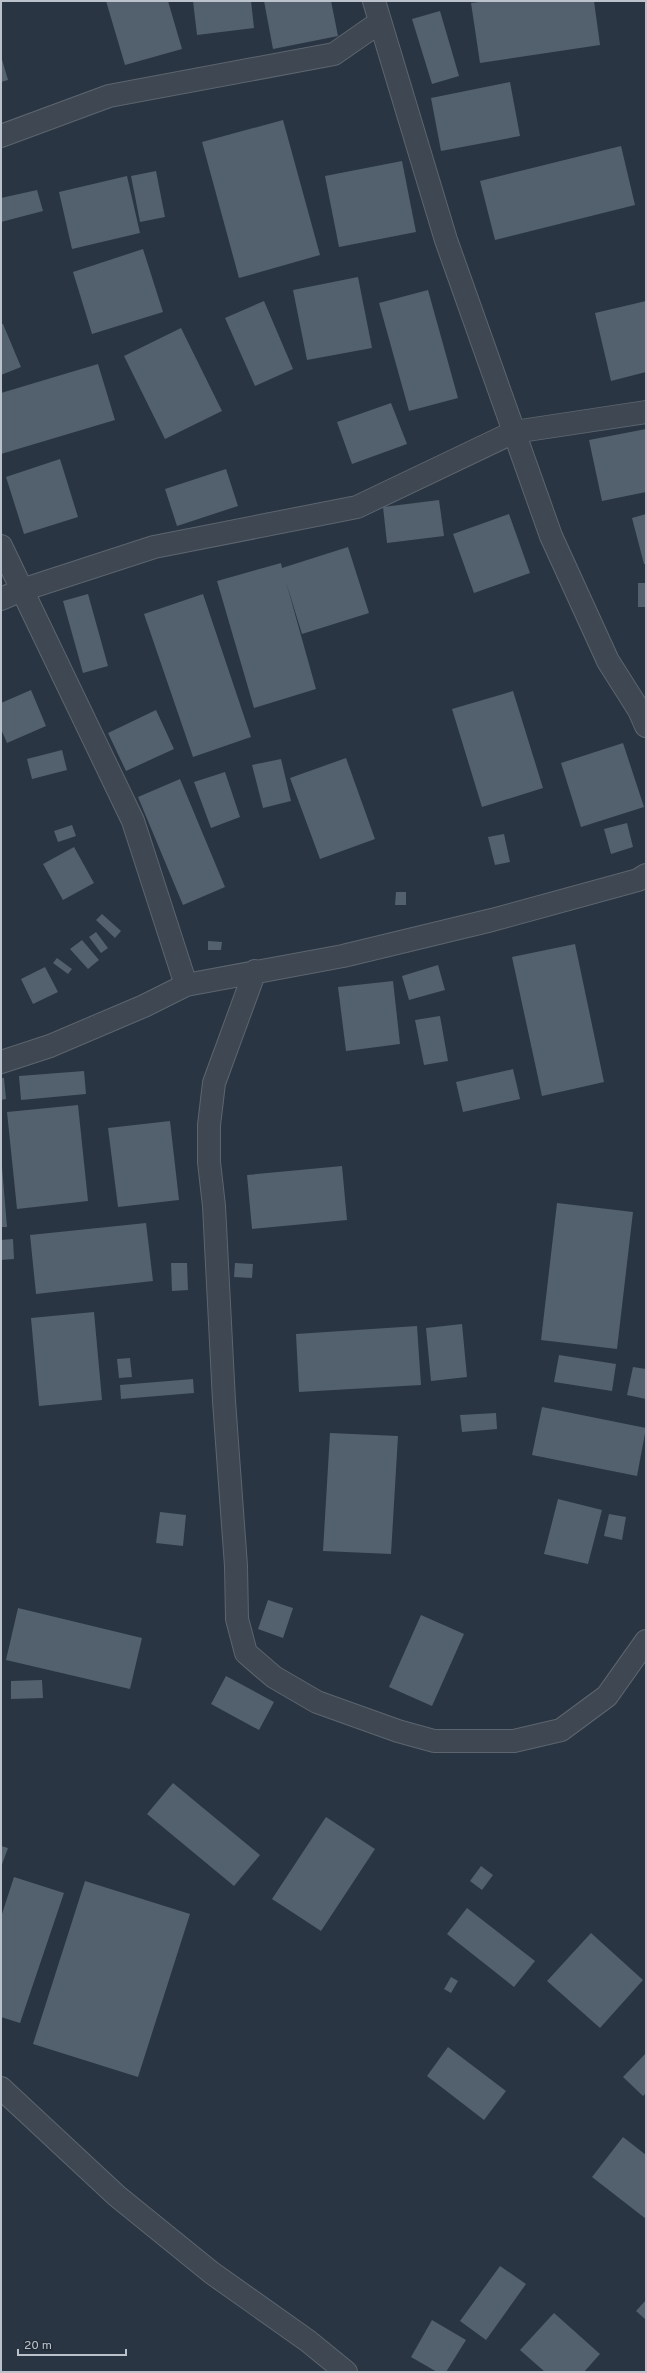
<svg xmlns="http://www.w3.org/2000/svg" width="647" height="2373" font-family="Overpass,sans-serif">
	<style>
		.building { fill: #53606d }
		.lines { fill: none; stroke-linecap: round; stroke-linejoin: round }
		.minor-casing { stroke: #5c656f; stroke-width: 24 }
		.minor { stroke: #3e4752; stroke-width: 22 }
	</style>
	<rect width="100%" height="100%" fill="#293542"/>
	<!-- building -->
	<path class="building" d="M106,1H168L182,49L125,65Z
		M193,1H251L254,28L197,35Z
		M264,1H331L338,36L273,49Z
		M486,1H594L600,45L480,63L471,3Z
		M440,11L459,76L432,84L412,19Z
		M1,56L8,80L1,82Z
		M510,82L520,136L441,151L431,98Z
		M283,120L320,255L239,278L202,142Z
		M621,146L635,205L495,240L480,181Z
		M402,161L416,232L339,247L325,176Z
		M156,171L165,217L140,222L131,176Z
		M127,176L140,233L72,249L59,192Z
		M37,190L43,211L1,222V198Z
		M143,249L163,312L92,334L73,272Z
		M358,277L372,348L307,360L293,290Z
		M428,290L458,398L409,411L379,303Z
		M264,301L293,369L255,386L225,318Z
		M646,301V372L611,381L595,313Z
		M1,324H3L21,367L1,375Z
		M181,328L222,411L165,439L124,356Z
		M98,364L115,420L1,454V393Z
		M391,403L407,444L352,464L337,422Z
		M646,429V492L602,501L589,440Z
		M60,459L78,517L24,534L6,477Z
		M226,469L238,506L177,526L165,489Z
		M439,500L444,536L387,543L383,507Z
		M509,514L530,573L474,593L453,534Z
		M646,514V564H644L632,518Z
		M348,547L369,613L302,634L286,582L316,689L254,708L217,581L281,563L282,568Z
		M638,583H646V607H638Z
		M88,594L108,666L83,673L63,601Z
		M203,594L251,737L193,757L144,614Z
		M31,690L46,726L7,743L1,729V703Z
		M513,691L543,788L482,807L452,709Z
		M156,710L174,749L126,771L108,733Z
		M623,743L644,807L581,827L561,763Z
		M62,750L67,770L32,779L27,759Z
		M346,758L375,839L320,859L290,778Z
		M281,759L291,801L263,808L252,765Z
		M225,772L240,817L211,828L194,782Z
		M180,779L225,887L183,905L138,797Z
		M627,823L633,847L611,854L604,829Z
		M72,825L76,836L58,842L54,831Z
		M504,834L510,862L495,865L488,837Z
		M74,847L94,883L63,900L43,864Z
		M396,892H406V905H395Z
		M102,914L121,931L115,938L96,920Z
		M96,932L108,948L101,953L89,937Z
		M82,940L99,960L88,969L70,949Z
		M208,941L222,942L221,950H208Z
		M575,944L604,1082L542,1096L512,957Z
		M57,958L72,969L68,974L53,963Z
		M438,965L445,990L409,1000L402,976Z
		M45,967L58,992L33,1004L21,979Z
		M393,981L400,1044L346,1051L338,987Z
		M440,1016L448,1061L424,1065L415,1020Z
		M513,1069L520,1099L463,1112L456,1082Z
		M84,1071L86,1094L21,1100L19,1076Z
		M1,1078H4L6,1099L1,1100Z
		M78,1105L88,1201L17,1209L7,1112Z
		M170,1121L179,1200L118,1207L108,1128Z
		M1,1155L7,1227H1Z
		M342,1166L347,1220L252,1229L247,1175Z
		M557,1203L633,1212L617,1349L541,1340Z
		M146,1223L153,1281L36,1294L30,1235Z
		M13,1239L14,1259L1,1260V1240Z
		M171,1263H187L188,1290L172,1291Z
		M235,1263L253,1264L252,1278L234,1277Z
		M94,1312L102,1400L39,1406L31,1318Z
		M462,1324L467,1377L431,1381L426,1328Z
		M417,1326L421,1385L299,1392L296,1334Z
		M559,1355L616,1364L612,1391L554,1382Z
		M130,1358L132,1377L119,1378L117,1359Z
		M633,1367L646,1369V1399L627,1395Z
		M193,1379L194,1393L121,1399L120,1385Z
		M542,1407L646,1428L637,1476L532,1455Z
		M496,1413L497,1429L462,1432L460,1415Z
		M330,1433L398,1436L391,1554L323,1551Z
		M558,1499L602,1510L588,1564L544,1554Z
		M160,1512L186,1515L183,1546L156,1543Z
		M609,1514L626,1517L622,1540L604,1536Z
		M268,1600L293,1608L283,1638L258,1629Z
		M18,1608L142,1638L130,1689L6,1660Z
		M421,1615L464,1634L432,1706L389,1687Z
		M226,1676L274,1702L259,1730L211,1704Z
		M42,1680L43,1698L11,1699V1681Z
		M173,1783L260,1855L234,1886L147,1814Z
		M326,1817L375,1849L321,1931L272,1899Z
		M1,1846L8,1848L1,1867Z
		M481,1866L493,1875L482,1890L470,1881Z
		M14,1877L64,1893L20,2023L1,2017V1917Z
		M85,1881L190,1914L138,2077L33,2044Z
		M467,1908L535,1961L514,1987L447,1934Z
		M591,1933L643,1980L600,2028L547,1981Z
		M451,1977L458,1981L451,1993L444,1989Z
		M448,2047L506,2091L484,2120L427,2076Z
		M646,2053V2093L643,2096L623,2077Z
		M623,2137L646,2155V2219L592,2177Z
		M500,2266L526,2284L486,2340L460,2321Z
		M646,2300V2320L636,2311Z
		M554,2313L600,2354L584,2372H545L520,2350Z
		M432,2320L466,2340L446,2372H437L411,2357Z"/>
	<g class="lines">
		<defs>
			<path id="minor" d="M374,1L446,240L551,536L608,661L639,710L646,726
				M1,136L109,96L334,54L380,22
				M1,546L133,821L186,985
				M1,599L22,590L154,547L357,507L514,432L646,412
				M255,971L214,1083L209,1125V1162L214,1206L224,1401L236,1566L237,1619L246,1653L274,1677L317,1702L398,1731L434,1741H514L561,1730L607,1696L646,1641
				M1,1062L50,1046L144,1006L186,985L343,956L492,920L638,880L646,875
				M1,2088L117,2196L212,2273L308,2341L346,2372"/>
		</defs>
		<!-- minor casing -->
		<use href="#minor" class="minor-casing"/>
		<!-- minor -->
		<use href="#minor" class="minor"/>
	</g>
	<!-- border -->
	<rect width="647" height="2373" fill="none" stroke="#bbc2cc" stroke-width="4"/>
	<!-- scale -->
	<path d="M18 2349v6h108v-6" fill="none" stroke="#bbc2cc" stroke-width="2"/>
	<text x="24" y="2349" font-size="12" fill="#bbc2cc" stroke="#222c37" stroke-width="3" paint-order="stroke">20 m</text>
</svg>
